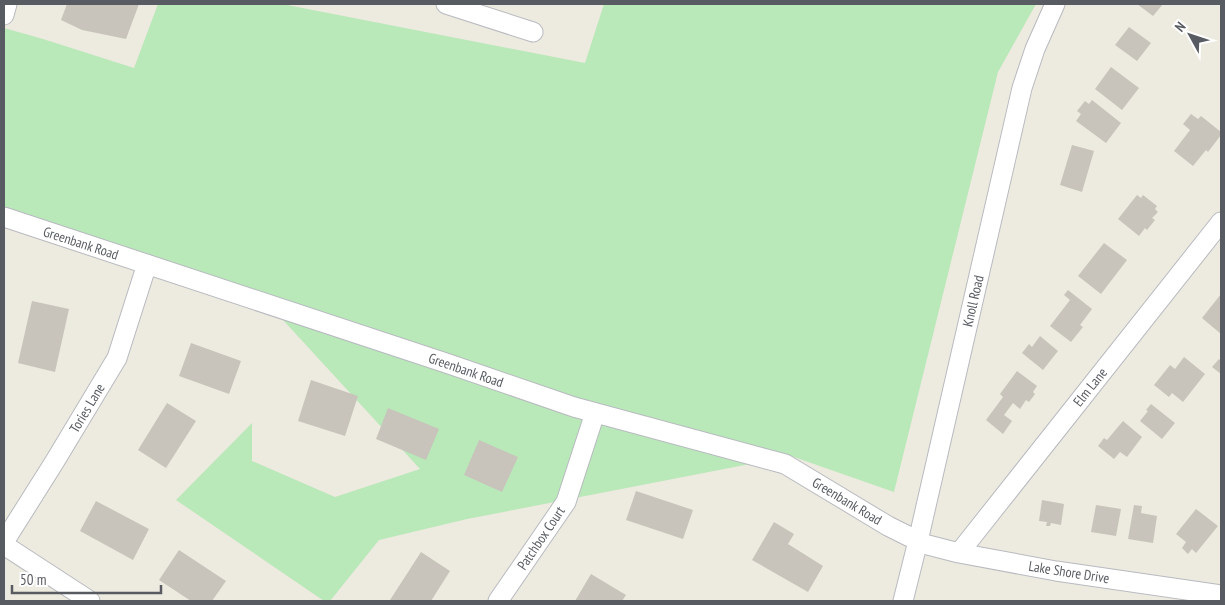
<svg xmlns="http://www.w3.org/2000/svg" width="1225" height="605" font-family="'PT Sans Narrow',sans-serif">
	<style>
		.green { fill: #b9e8b9 }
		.building { fill: #c8c4bc }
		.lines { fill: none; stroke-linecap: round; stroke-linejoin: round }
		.minor-casing { stroke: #b8bac0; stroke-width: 21 }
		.minor { stroke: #fff; stroke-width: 19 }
		.labels { text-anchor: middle; stroke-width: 4.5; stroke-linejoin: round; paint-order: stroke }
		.street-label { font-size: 14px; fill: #585c62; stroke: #fff }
	</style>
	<rect width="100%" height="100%" fill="#edeadf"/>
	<!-- green -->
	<path class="green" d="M158,4H282L585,63L604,4H1036L998,72L894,492L791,456L467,519L379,540L330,601H324L176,500L252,423V461L335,497L420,469L260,295L4,218V28L43,39L134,68Z"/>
	<!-- building -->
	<path class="building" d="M67,4H139L126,39L82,30L61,20Z
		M1137,4H1163L1153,16Z
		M1129,27L1151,43L1137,61L1115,45Z
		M1111,67L1139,88L1122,110L1095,89Z
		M1092,100L1121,123L1106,143L1076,121L1081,114L1077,111L1085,101L1089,104Z
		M1191,114L1198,119L1201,116L1221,132V135L1208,152L1206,150L1193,166L1174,151L1190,130L1183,124Z
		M1072,145L1094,151L1082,192L1060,185Z
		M1137,195L1141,198L1143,195L1157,206L1155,209L1158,212L1152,218L1155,220L1147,230L1145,228L1139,236L1118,219Z
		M1104,243L1127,260L1101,294L1078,276Z
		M1068,290L1092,309L1080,325L1083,327L1071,342L1050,326L1070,300L1064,295Z
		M1221,294V334L1202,318Z
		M32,301L69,309L55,372L18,363Z
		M1040,336L1058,351L1043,370L1022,353L1029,344L1032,347Z
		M191,343L241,361L229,394L179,376Z
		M1184,357L1205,374L1183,402L1172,393L1169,397L1154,385L1170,365L1175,369Z
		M1219,359L1221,361V374L1212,367Z
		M1017,371L1037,386L1033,392L1035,394L1029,402L1026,400L1020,409L1013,403L1004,415L1012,421L1003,434L986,420L1003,397L1000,394Z
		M311,380L358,396L345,436L298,421Z
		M167,403L196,421L166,468L138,450Z
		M1151,404L1175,423L1162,439L1140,421L1148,411L1146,410Z
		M388,408L439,429L426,460L376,439Z
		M1123,421L1142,437L1127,457L1120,452L1114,459L1098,446L1104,438L1107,440Z
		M479,440L518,457L502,492L464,475Z
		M636,491L693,510L683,539L626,520Z
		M1042,500L1064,504L1061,525L1051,523L1050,526H1046L1047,522L1039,521Z
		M96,501L149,529L133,560L80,531Z
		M1096,505L1121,509L1116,536L1091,532Z
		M1134,505L1142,506L1141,513L1157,516L1153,543L1128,539Z
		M1196,509L1218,526L1196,553L1192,549L1188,554L1182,548L1186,542L1176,534Z
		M774,522L794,534L788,544L823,566L808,592L752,560Z
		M179,550L226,581L212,601H191L159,580Z
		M421,552L450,571L431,601H392L390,600Z
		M591,574L626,595L622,601H575Z"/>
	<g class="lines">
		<defs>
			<path id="minor" d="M446,4L533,32
				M4,15L7,4
				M4,217L449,364L574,407L785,464L888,526L924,544L959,553L1056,571L1221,595
				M4,542L55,461L117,358L147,264
				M4,545L90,601
				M959,553L1221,222
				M498,601L566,502L595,413
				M903,601L918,541L1022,88L1035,49L1055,4"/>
		</defs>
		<!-- minor casing -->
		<use href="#minor" class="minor-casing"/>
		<!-- minor -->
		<use href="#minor" class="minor"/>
	</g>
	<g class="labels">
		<!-- street labels -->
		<g class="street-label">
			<text transform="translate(81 243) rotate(18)" y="5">Greenbank Road</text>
			<text transform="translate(973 301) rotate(-77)" y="5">Knoll Road</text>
			<text transform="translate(466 370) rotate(19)" y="5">Greenbank Road</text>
			<text transform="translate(1090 387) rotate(-51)" y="5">Elm Lane</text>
			<text transform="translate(87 408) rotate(-59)" y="5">Tories Lane</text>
			<text transform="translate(847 501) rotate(31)" y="5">Greenbank Road</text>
			<text transform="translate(541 538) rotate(-56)" y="5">Patchbox Court</text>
			<text transform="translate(1069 572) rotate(9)" y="5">Lake Shore Drive</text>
		</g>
	</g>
	<!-- border -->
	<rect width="1225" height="605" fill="none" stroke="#585c62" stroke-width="10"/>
	<!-- north arrow -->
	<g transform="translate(1190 35) rotate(310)" stroke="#ffffff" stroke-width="4" paint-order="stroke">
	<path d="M0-4L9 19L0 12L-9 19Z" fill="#585c62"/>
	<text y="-8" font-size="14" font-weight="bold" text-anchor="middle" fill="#585c62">N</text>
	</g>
	<!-- scale -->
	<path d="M12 585v8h149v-8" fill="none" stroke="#585c62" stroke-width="2.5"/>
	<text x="20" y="585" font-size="15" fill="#585c62" stroke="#ffffff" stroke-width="4" paint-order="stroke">50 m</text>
</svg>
